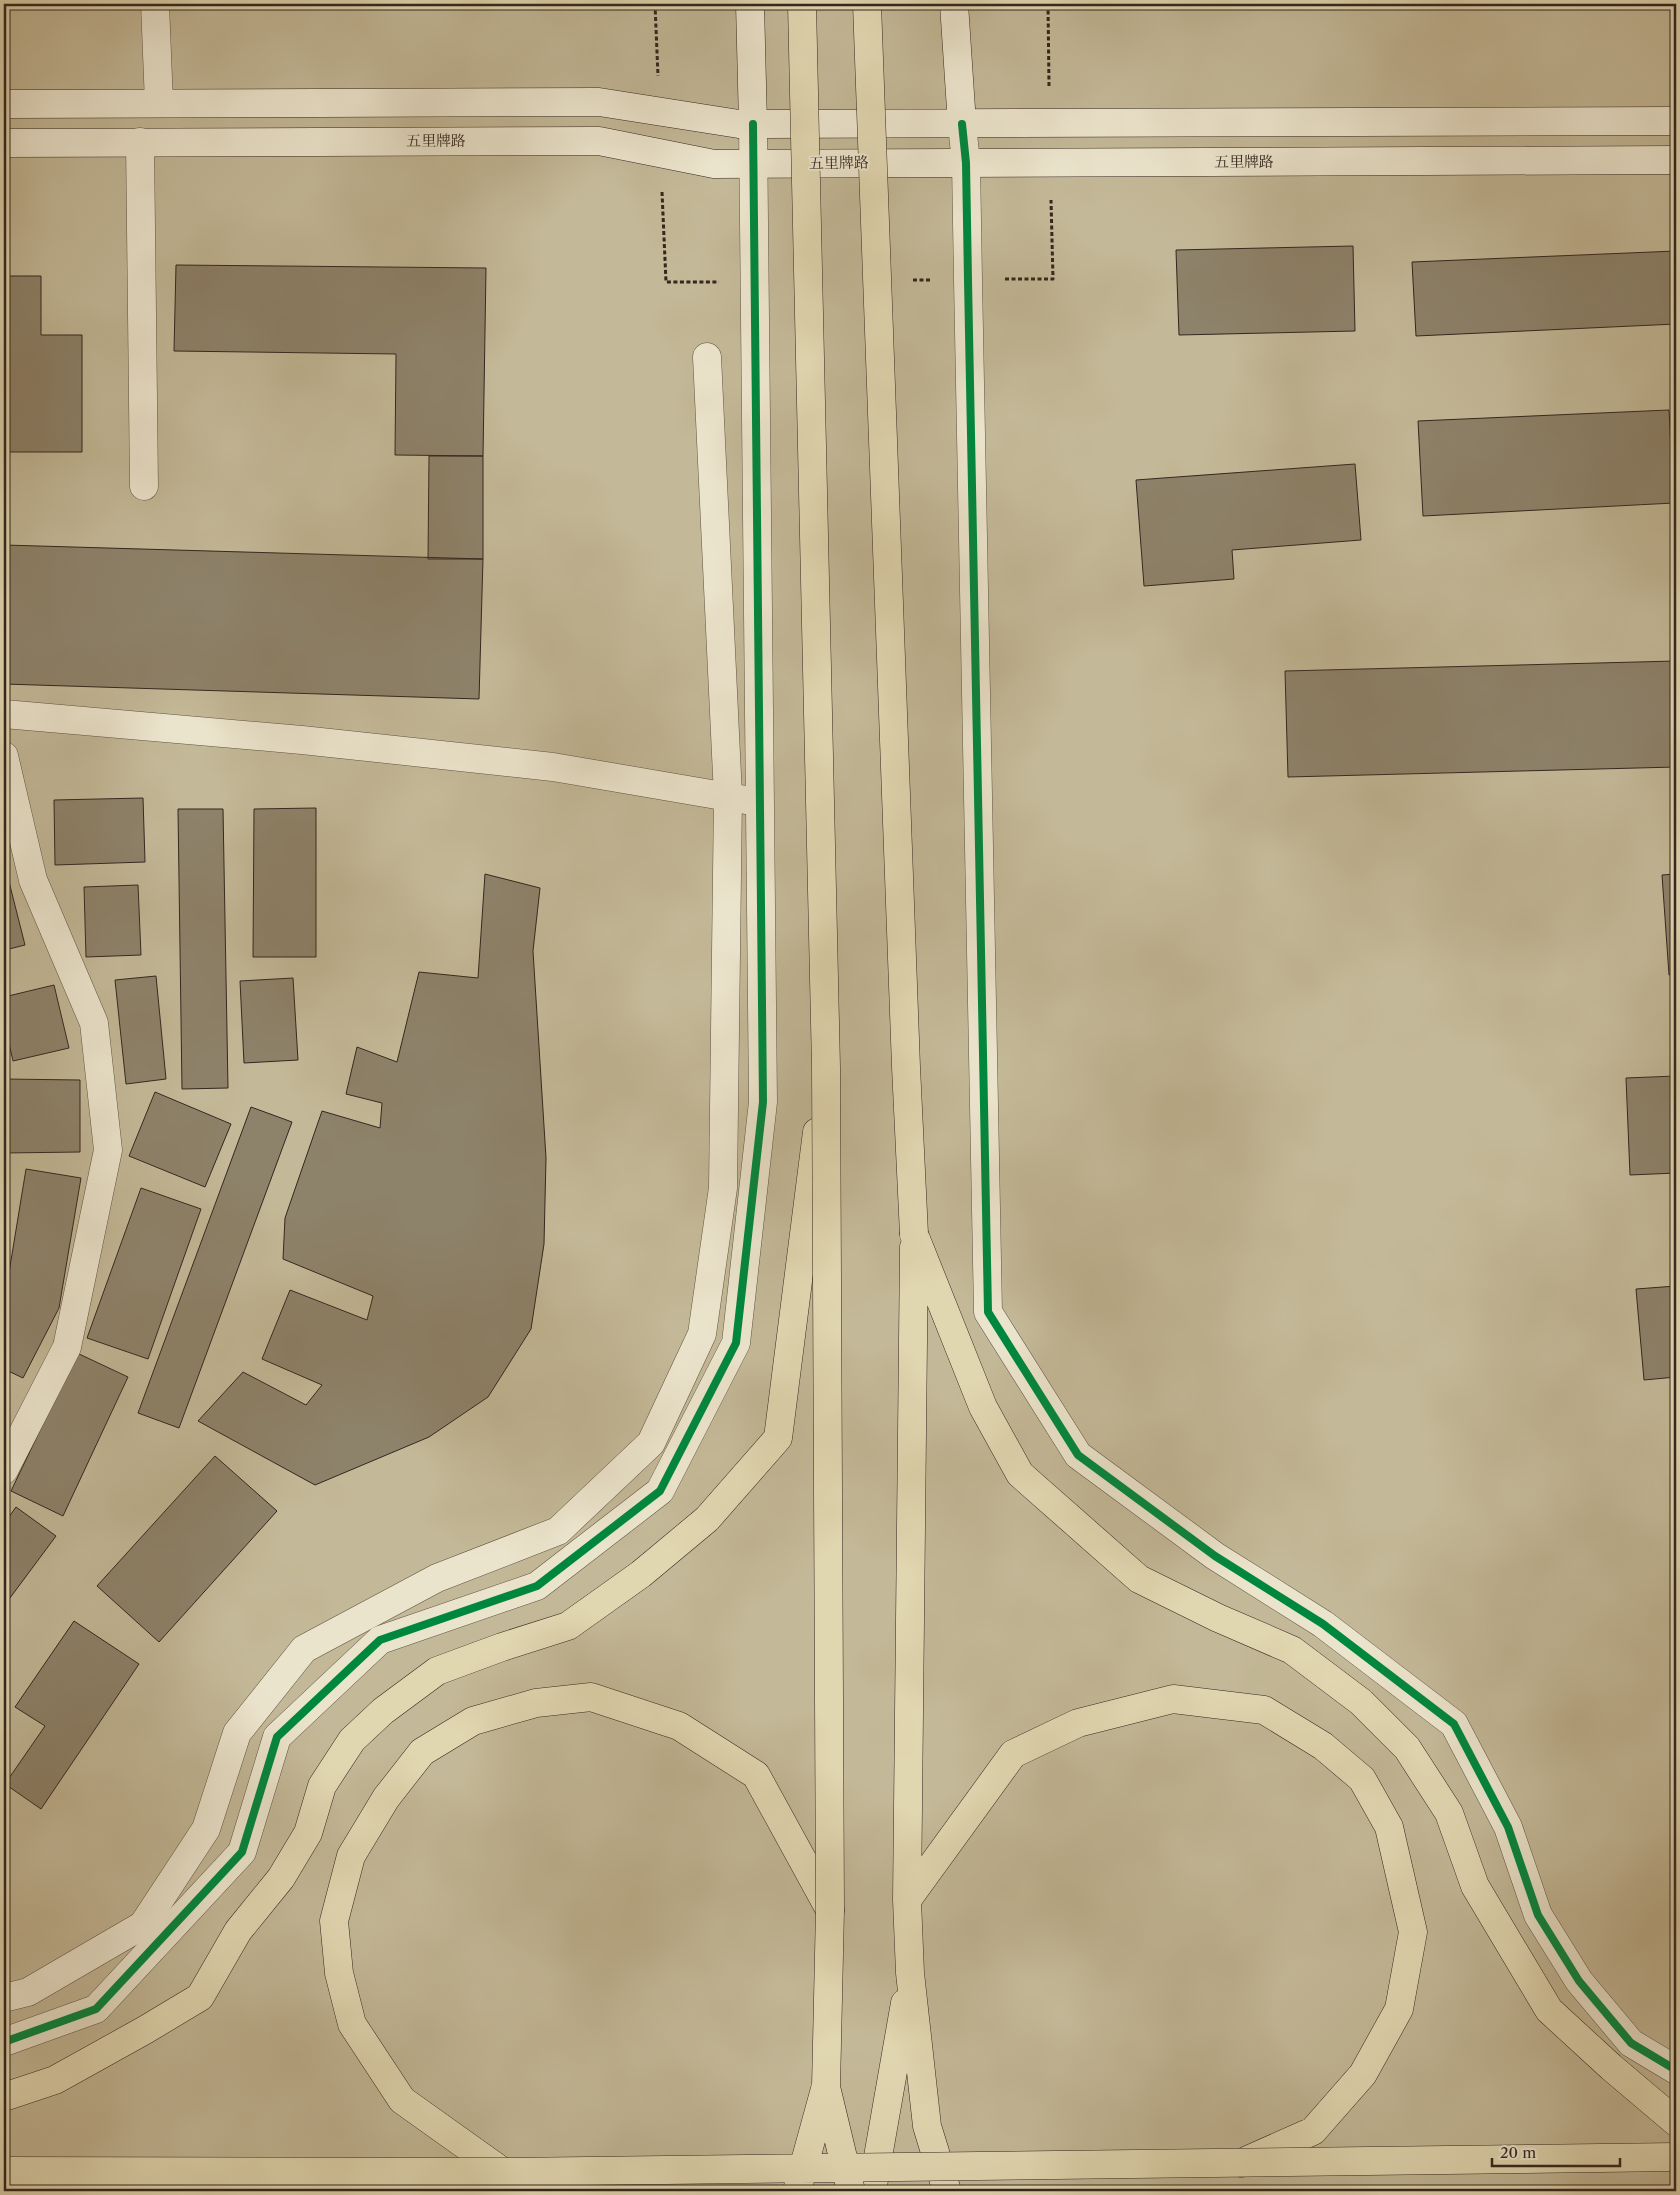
<svg xmlns="http://www.w3.org/2000/svg" width="1680" height="2195" font-family="'Libre Caslon Text','Noto Serif SC',serif">
	<style>
		.green { fill: #c3b897; stroke: #7b705b }
		.building { fill: #8d826a; stroke: #33271f }
		.lines { fill: none; stroke-linecap: round; stroke-linejoin: round }
		.minor-casing { stroke: #5e5343; stroke-width: 29 }
		.tertiary-casing { stroke: #5e5343; stroke-width: 29 }
		.secondary-casing { stroke: #33271f; stroke-width: 29 }
		.primary-casing { stroke: #33271f; stroke-width: 29 }
		.path { stroke: #33271f; stroke-width: 3; stroke-dasharray: 4 2.5; stroke-linecap: butt }
		.minor { stroke: #ebe4cc; stroke-width: 28 }
		.tertiary { stroke: #ebe4cc; stroke-width: 28 }
		.secondary { stroke: #ebe4cc; stroke-width: 28 }
		.primary { stroke: #e0d6b0; stroke-width: 28 }
		.primary-bridge-casing { stroke: #33271f; stroke-width: 29; stroke-linecap: butt }
		.primary-bridge { stroke: #e0d6b0; stroke-width: 28 }
		.cycleway-casing { stroke: #ebe4cc; stroke-width: 11 }
		.cycleway { stroke: #00873e; stroke-width: 8 }
		.labels { text-anchor: middle; stroke-width: 4; stroke-linejoin: round; paint-order: stroke }
		.street-label { font-size: 15px; fill: #33271f; stroke: #ebe4cc }
	</style>
	<rect width="100%" height="100%" fill="#e0d6b0"/>
	<filter id="stains"><feTurbulence type="fractalNoise" baseFrequency=".004" numOctaves="4"/><feColorMatrix values="0 0 0 0 .2 0 0 0 0 .09 0 0 0 0 .02 0 0 0 .5 -.17"/></filter>
	<radialGradient id="worn" r=".72"><stop offset=".6" stop-color="#630" stop-opacity="0"/><stop offset="1" stop-color="#630" stop-opacity=".3"/></radialGradient>
	<!-- green -->
	<path class="green" d="M4,4H1676V2191H4Z"/>
	<!-- building -->
	<path class="building" d="M1353,246L1355,331L1179,335L1176,250Z
		M1676,251V324L1416,336L1412,262Z
		M176,265L486,268L483,456L395,455L396,354L174,351Z
		M4,276H41V335H82V452H4Z
		M1669,410L1674,503L1423,516L1418,421Z
		M429,456H483V559H428Z
		M1355,464L1361,540L1232,550L1234,579L1144,586L1136,480Z
		M4,545L483,559L479,699L4,684Z
		M1676,661V767L1288,777L1285,671Z
		M143,798L145,862L55,865L54,800Z
		M316,808V957H253L254,809Z
		M178,809H223L228,1088L182,1089Z
		M4,862L25,945L5,950L4,946Z
		M485,874L540,888L533,951L546,1158L544,1244L531,1329L488,1397L429,1437L315,1485L198,1421L243,1372L306,1405L322,1385L262,1359L290,1290L367,1320L373,1296L283,1259L285,1218L322,1111L380,1128L382,1103L346,1094L357,1047L397,1062L419,972L478,978Z
		M1676,874V974L1669,975L1662,875Z
		M138,885L141,955L86,957L84,887Z
		M156,976L166,1079L126,1084L115,980Z
		M293,978L298,1060L244,1063L240,981Z
		M54,985L69,1048L13,1061L4,1022V997Z
		M1676,1076V1173L1630,1175L1626,1078Z
		M4,1079L80,1080V1152L4,1153Z
		M155,1092L231,1124L205,1187L129,1156Z
		M251,1107L292,1122L179,1428L138,1413Z
		M26,1169L81,1178L59,1308L23,1378L4,1369V1296L6,1291Z
		M141,1188L201,1209L148,1359L87,1338Z
		M1676,1286V1377L1644,1380L1636,1289Z
		M77,1353L128,1377L63,1516L11,1491Z
		M215,1456L277,1511L159,1642L97,1586Z
		M16,1507L56,1536L4,1606V1524Z
		M74,1621L139,1664L41,1809L5,1784L45,1726L15,1707Z
		M1676,1758V1996H1672Z"/>
	<g class="lines">
		<defs>
			<path id="minor" d="M155,4L159,103
				M140,142L144,486
				M4,714L302,740L553,767L746,800
				M4,756L33,880L94,1023L108,1150L67,1347L4,1470
				M4,1998L28,1992L143,1925L206,1829L237,1733L304,1649L437,1578L558,1531L651,1443L702,1334L723,1188L728,796L707,357"/>
			<path id="tertiary" d="M962,124L966,163L968,280L988,1312L1078,1455L1215,1556L1323,1624L1454,1724L1508,1827L1538,1915L1579,1981L1631,2043L1676,2070
				M4,2042L96,2009L242,1852L277,1737L380,1640L537,1586L660,1491L736,1343L763,1102L753,124"/>
			<path id="secondary" d="M750,4L753,124
				M954,4L962,124
				M4,104L599,102L739,124L1676,121
				M4,143L599,141L714,164L1676,160"/>
			<path id="primary" d="M914,1234L983,1407L1020,1474L1139,1579L1218,1618L1292,1650L1361,1702L1407,1748L1449,1813L1475,1886L1549,2010L1611,2067L1676,2122
				M914,1247L907,1900L910,1973L927,2126L947,2191
				M907,1900L1013,1754L1078,1723L1173,1699L1264,1710L1323,1746L1362,1779L1389,1827L1413,1932L1399,2009L1363,2074L1313,2131L1241,2163
				M4,2097L55,2080L145,2030L200,1997L238,1931L281,1878L308,1833L322,1786L352,1740L383,1711L437,1671L502,1647L568,1626L641,1574L707,1519L778,1438L817,1132
				M503,2172L402,2100L352,2024L339,1973L334,1921L351,1856L386,1798L422,1752L473,1721L536,1703L591,1697L679,1726L756,1775L830,1910
				M872,2191L905,2003"/>
		</defs>
		<!-- minor casing -->
		<use href="#minor" class="minor-casing"/>
		<!-- tertiary casing -->
		<use href="#tertiary" class="tertiary-casing"/>
		<!-- secondary casing -->
		<use href="#secondary" class="secondary-casing"/>
		<!-- primary casing -->
		<use href="#primary" class="primary-casing"/>
		<!-- path -->
		<path class="path" d="M655,4L658,76
			M1048,4L1049,86
			M662,192L666,282H719
			M1005,279H1053L1051,200
			M913,280H932"/>
		<!-- minor -->
		<use href="#minor" class="minor"/>
		<!-- tertiary -->
		<use href="#tertiary" class="tertiary"/>
		<!-- secondary -->
		<use href="#secondary" class="secondary"/>
		<!-- primary -->
		<use href="#primary" class="primary"/>
		<defs>
			<path id="primary-bridge" d="M802,4L826,1067L830,1910L826,2087L851,2191
				M867,4L906,1067L914,1234
				M4,2171L503,2172L1676,2157
				M797,2191L825,2089"/>
		</defs>
		<!-- primary-bridge casing -->
		<use href="#primary-bridge" class="primary-bridge-casing"/>
		<!-- primary-bridge -->
		<use href="#primary-bridge" class="primary-bridge"/>
		<defs>
			<path id="cycleway" d="M962,124L966,163L968,280L988,1312L1078,1455L1215,1556L1323,1624L1454,1724L1508,1827L1538,1915L1579,1981L1631,2043L1676,2070
				M4,2042L96,2009L242,1852L277,1737L380,1640L537,1586L660,1491L736,1343L763,1102L753,124"/>
		</defs>
		<!-- cycleway casing -->
		<use href="#cycleway" class="cycleway-casing"/>
		<!-- cycleway -->
		<use href="#cycleway" class="cycleway"/>
	</g>
	<g class="labels">
		<!-- street labels -->
		<g class="street-label">
			<text x="436" y="146">五里牌路</text>
			<text x="1244" y="167">五里牌路</text>
			<text transform="translate(839 163) rotate(-1)" y="5">五里牌路</text>
		</g>
	</g>
	<!-- margin -->
	<rect width="1680" height="2195" fill="none" stroke="#e0d6b0" stroke-width="20"/>
	<rect x="5" y="5" width="1670" height="2185" fill="none" stroke="#33271f" stroke-width="2.5"/>
	<rect x="10" y="10" width="1660" height="2175" fill="none" stroke="#33271f"/>
	<!-- scale -->
	<path d="M1492 2158v8h128v-8" fill="none" stroke="#33271f" stroke-width="2.5"/>
	<text x="1500" y="2158" font-size="15" fill="#33271f" stroke="#ebe4cc" stroke-width="4" paint-order="stroke">20 m</text>
	<rect width="100%" height="100%" filter="url(#stains)"/>
	<rect width="100%" height="100%" fill="url(#worn)"/>
</svg>
